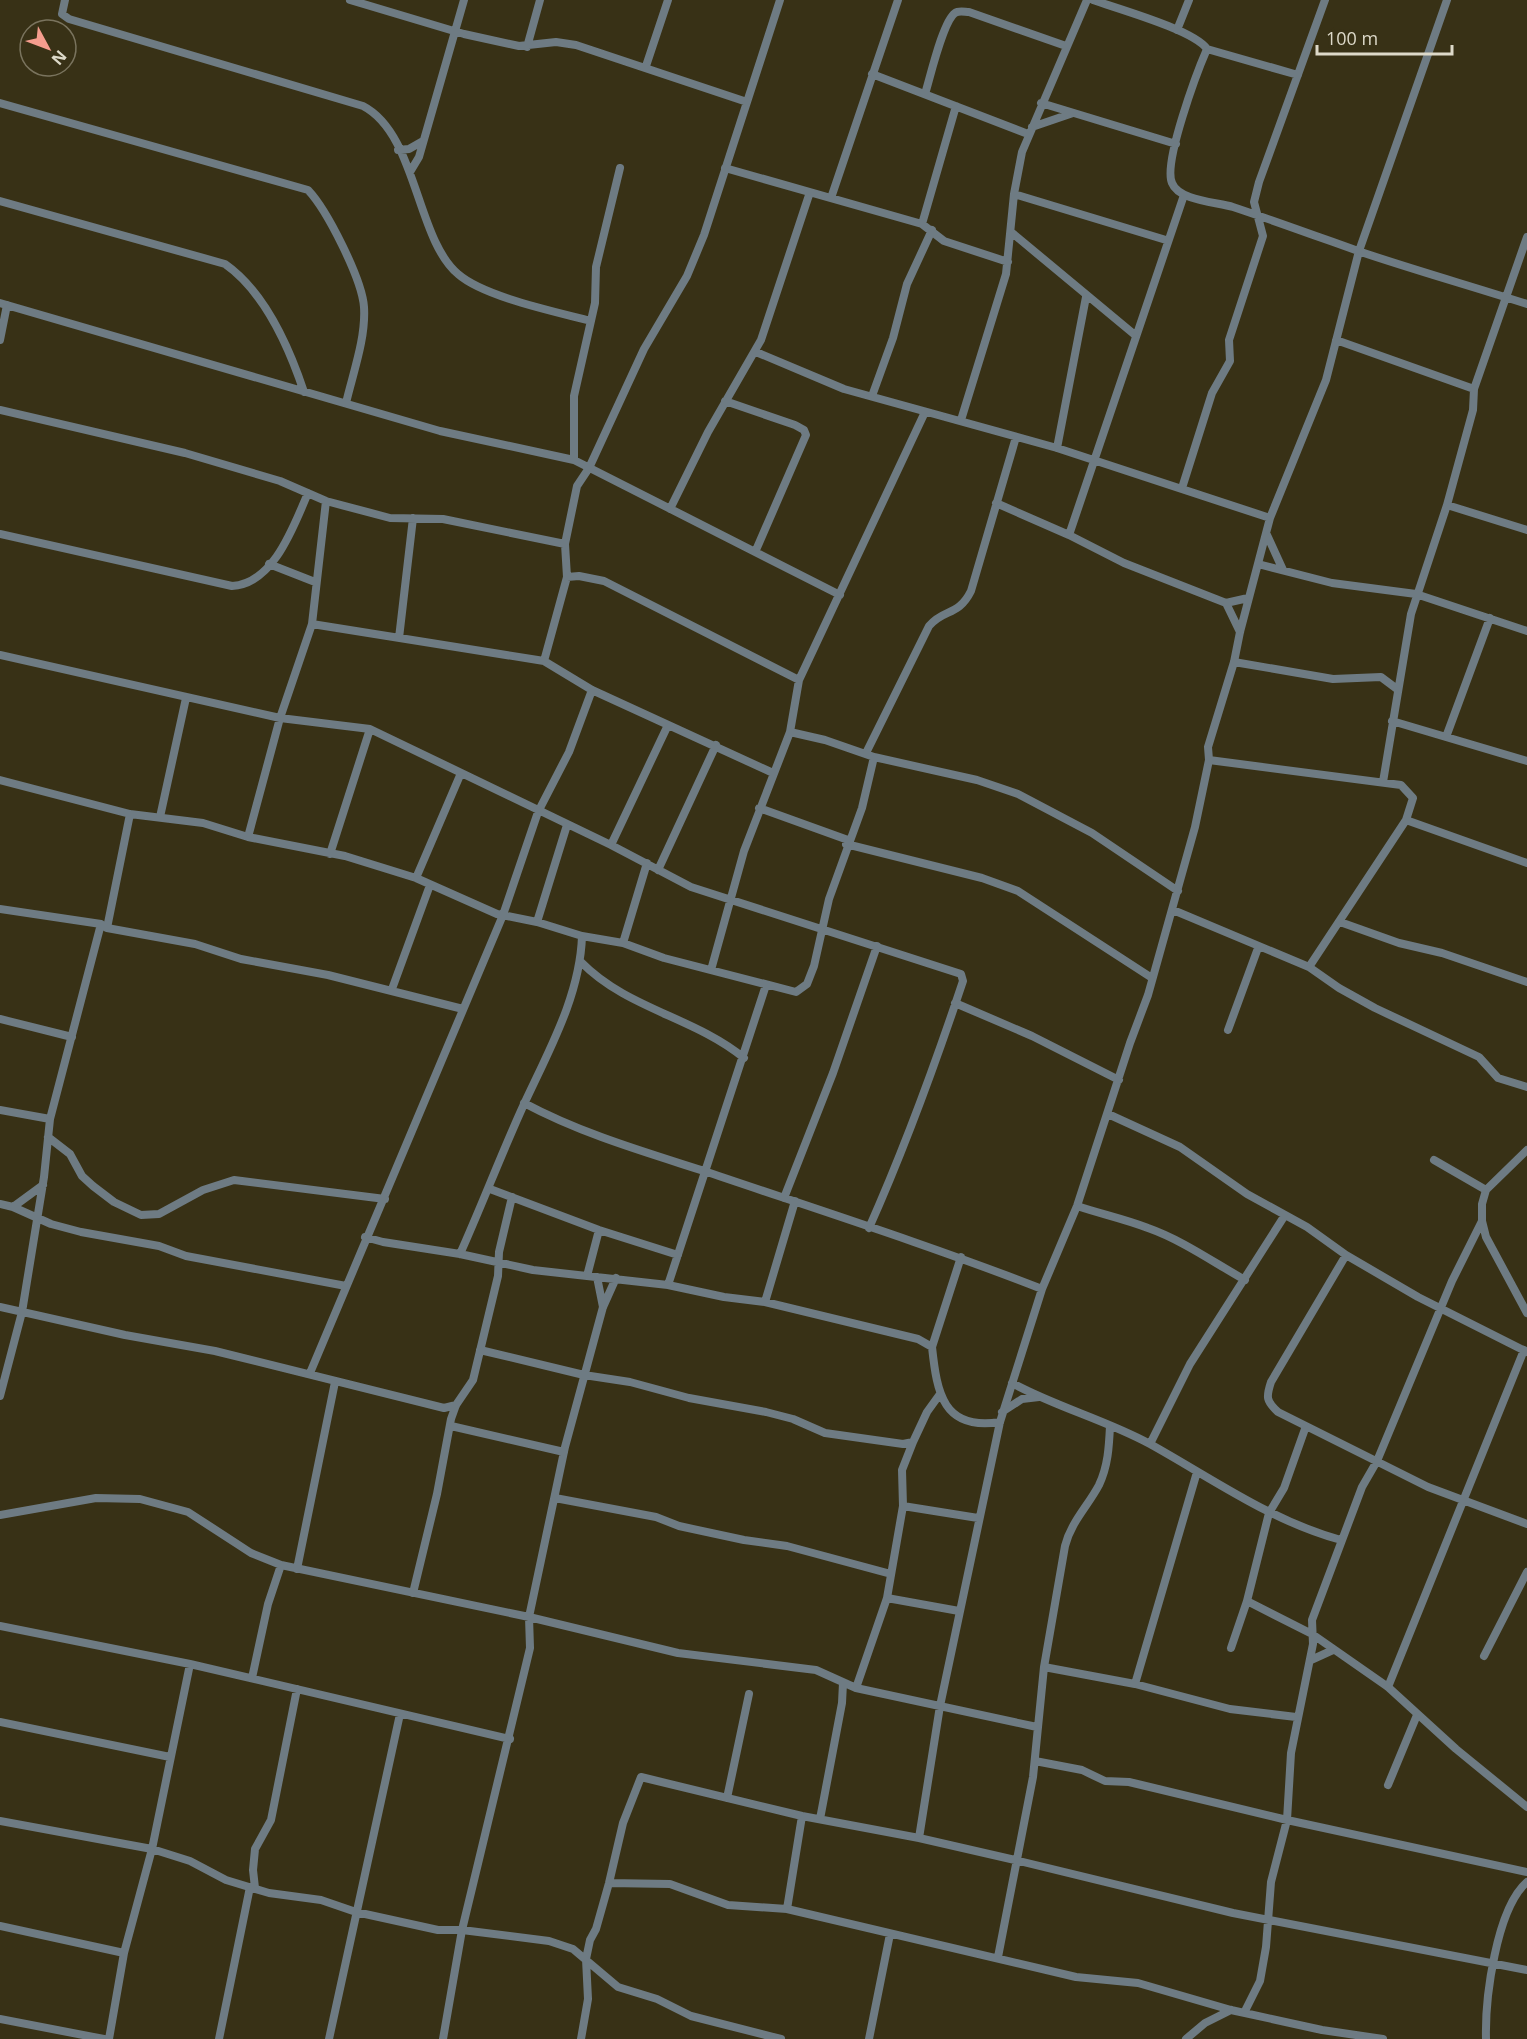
<svg xmlns="http://www.w3.org/2000/svg" width="1527" height="2039" font-family="'Open Sans',sans-serif">
	<style>
		.lines { fill: none; stroke-linecap: round; stroke-linejoin: round }
		.minor { stroke: #6e7b83; stroke-width: 8 }
	</style>
	<rect width="100%" height="100%" fill="#383116"/>
	<g class="lines">
		<!-- minor -->
		<path class="minor" d="M65,0L62,14L69,19L363,106C417,134 416,239 458,274C484,297 557,312 591,321
			M350,0L464,34L519,46L556,42L576,45L747,102
			M1093,0C1118,9 1194,30 1207,49C1197,72 1163,163 1172,183C1179,201 1217,202 1233,207C1275,221 1316,236 1358,251C1414,270 1471,286 1527,304
			M1177,30L1189,0
			M527,47L540,0
			M1207,49L1298,75
			M646,66L668,0
			M872,74L1028,134
			M925,94C930,78 943,21 955,13C959,10 965,12 969,12L1066,46
			M0,103L308,190C327,210 362,279 364,307C366,338 353,373 346,403
			M1041,103L1176,144
			M1032,127L1073,113
			M398,150L409,149L423,141
			M725,168L922,224L944,241L1008,262
			M410,172L419,157L464,0
			M1014,194L1166,240
			M831,198L898,0
			M0,201L225,264C265,292 289,347 304,392
			M922,224L956,106
			M1011,232L1135,335
			M0,303L440,431L574,460L840,595
			M0,340L7,305
			M1336,340L1474,389
			M756,352L844,389L1057,448L1270,518
			M872,396L893,338L907,284L932,230
			M725,401L795,425L804,430L806,435L756,550
			M0,410L185,453L280,481L326,501L390,518L443,519L565,544
			M961,420L1006,274L1014,194L1022,152L1087,0
			M1057,448L1086,297
			M574,460V396L595,303L596,267L620,168
			M1182,488L1212,393L1230,361L1229,340L1263,236L1254,202L1259,182L1325,0
			M996,503L1069,535L1124,563L1226,603L1248,598
			M1447,505L1527,530
			M670,509L708,432L761,340L810,192
			M0,534L232,586C274,584 294,525 308,493
			M1069,535L1184,195
			M1267,535L1283,570
			M269,564L315,582
			M1258,564L1332,583L1416,594L1527,631
			M567,577L579,576L604,581L799,680
			M1226,603L1240,632
			M312,624L544,661L592,690L773,773
			M399,638L413,518
			M0,655L280,718L370,729L611,845L691,887L961,974L963,981C935,1065 905,1147 869,1228
			M544,661L567,577L565,544L577,486L589,468L644,349L687,276L704,235L780,0
			M1234,662L1333,679L1381,677L1397,689
			M1392,721L1527,761
			M790,732L825,740L874,757L977,780L1018,794L1092,833L1178,891
			M1446,737L1490,618
			M866,753L929,626C944,608 958,617 971,591L1016,437
			M1209,760L1401,785L1413,798L1406,820L1309,967
			M0,780L130,814L203,823L248,837L345,856L416,878L497,914L537,922L582,936L623,943L664,958L796,992L807,984L814,966L829,899L862,808L874,757
			M1383,782L1411,614L1447,505L1473,410L1474,389L1527,237
			M759,808L848,840
			M160,817L186,698
			M1406,820L1527,863
			M248,837L280,718L312,624L326,501
			M846,844L982,878L1018,891L1152,978
			M611,845L668,725
			M330,854L370,729
			M658,870L716,745
			M416,878L461,773
			M0,909L101,924L107,928L195,944L241,959L328,975L463,1009
			M1173,910L1309,967L1339,988L1375,1008L1479,1057L1498,1078L1527,1087
			M537,922L567,825
			M1340,922L1399,943L1442,953L1527,982
			M107,928L130,814
			M623,943L647,863
			M581,962C627,1009 694,1017 744,1058
			M711,970L744,851L790,732L799,680L925,412
			M392,989L430,885
			M955,1003L1032,1036L1119,1080
			M0,1019L72,1037
			M1228,1030L1258,948
			M524,1103C582,1134 645,1152 707,1172C819,1210 932,1246 1042,1289
			M0,1110L50,1119
			M1108,1114L1180,1147L1247,1194L1307,1227L1346,1255L1418,1297L1527,1352
			M48,1137L70,1154L82,1176L93,1186L114,1202L141,1215L159,1214L203,1190L234,1180L385,1199
			M1434,1160L1486,1190
			M490,1189L599,1230L678,1255
			M784,1198L833,1073L877,946
			M0,1204L13,1207L51,1224L81,1232L159,1246L186,1256L346,1286
			M1077,1206C1101,1214 1125,1219 1148,1228C1182,1240 1213,1262 1245,1280
			M13,1207L43,1185
			M1482,1221L1486,1237L1527,1313
			M365,1237L383,1242L460,1254L533,1270L668,1285L724,1297L765,1302L918,1339L932,1347L961,1257
			M460,1254C481,1207 499,1160 520,1113C545,1057 580,999 582,936
			M1346,1255L1271,1382C1266,1397 1266,1401 1278,1412L1428,1487L1527,1524
			M587,1276L599,1230
			M597,1277L603,1307
			M668,1285L766,985
			M765,1302L795,1201
			M0,1307L125,1335L215,1351L444,1408L456,1405
			M932,1347C937,1393 943,1431 1000,1422
			M480,1350L584,1375L630,1382L689,1398L766,1412L793,1419L825,1433L903,1444L913,1442L902,1470L903,1506L887,1598L856,1688
			M310,1373L503,915L538,812L569,752L592,690
			M1012,1383C1056,1407 1106,1420 1150,1444C1213,1479 1271,1521 1341,1540
			M0,1396L22,1312L44,1177L50,1119L101,924
			M1002,1412L1022,1399L1039,1397
			M451,1426L564,1452
			M1306,1426L1284,1488L1269,1513L1247,1601L1312,1634L1388,1687L1456,1749L1527,1807
			M913,1442L927,1412L940,1394
			M1150,1444L1190,1364L1285,1215
			M555,1498L656,1517L679,1526L744,1540L787,1546L891,1574
			M903,1506L978,1518
			M0,1515L96,1498L140,1499L188,1512L251,1553L281,1565L529,1617L678,1653L816,1670L856,1688L1037,1727
			M297,1569L335,1382
			M413,1593L437,1494L451,1419L456,1405L473,1380L498,1276L499,1252L512,1197
			M887,1598L959,1611
			M0,1626L190,1664L510,1739
			M1231,1648L1247,1601
			M1484,1656L1527,1572
			M1311,1660L1333,1650
			M1044,1667L1135,1684L1230,1709L1296,1717
			M252,1678L268,1604L281,1565
			M1135,1684L1197,1472
			M1388,1687L1524,1350
			M0,1722L170,1757
			M1035,1761L1082,1770L1105,1781L1129,1782L1287,1820L1527,1872
			M1388,1785L1417,1715
			M727,1798L749,1694
			M820,1819L842,1703L843,1683
			M0,1821L152,1849L190,1861L226,1880L269,1893L321,1900L356,1912L438,1930H462L549,1941L573,1949L618,1987L657,1999L691,2016L781,2039
			M919,1838L940,1706L1000,1422L1042,1289L1077,1206L1130,1043L1148,995L1195,827L1209,760L1208,747L1234,662L1240,632L1270,518L1326,380L1359,251L1447,0
			M609,1883L670,1884L728,1905L787,1909L1076,1977L1138,1983L1231,2010L1322,2030L1383,2039
			M255,1888L253,1870L255,1849L271,1820L297,1689
			M787,1909L802,1816
			M0,1926L124,1953
			M998,1957L1033,1777L1044,1667L1065,1546C1071,1522 1088,1506 1099,1485C1108,1466 1109,1447 1110,1426
			M1245,2011L1260,1981L1266,1947L1271,1882L1287,1820L1291,1753L1313,1644L1312,1620L1362,1487L1377,1461L1452,1281L1482,1221V1204L1486,1190L1527,1150
			M0,2019L104,2039
			M109,2039L124,1953L152,1849L190,1664
			M219,2039L250,1887
			M329,2039L400,1714
			M443,2039L462,1930L530,1648L529,1617L565,1447L603,1307L616,1278
			M581,2039L588,1999L586,1959L590,1940L596,1929L609,1883L623,1823L641,1777L802,1816L919,1838L1015,1860L1233,1913L1527,1970
			M869,2039L890,1934
			M1186,2039L1205,2023L1231,2010
			M1486,2039C1485,1999 1496,1909 1527,1882"/>
	</g>
	<!-- north arrow -->
	<g transform="translate(48 48) rotate(131)"><circle r="28" fill="#383116" stroke="#7a745e" stroke-width="1.5"/>
	<path d="M0-4.5L10 22L0 15L-10 22Z" fill="#f59d8e"/>
	<text y="-9" font-size="16" font-weight="bold" text-anchor="middle" fill="#ddd9c9">N</text>
	</g>
	<!-- scale -->
	<path d="M1317 45v9h135v-9" fill="none" stroke="#ddd9c9" stroke-width="3"/>
	<text x="1326" y="45" font-size="18" fill="#ddd9c9" stroke="#383116" stroke-width="4.5" paint-order="stroke">100 m</text>
</svg>
